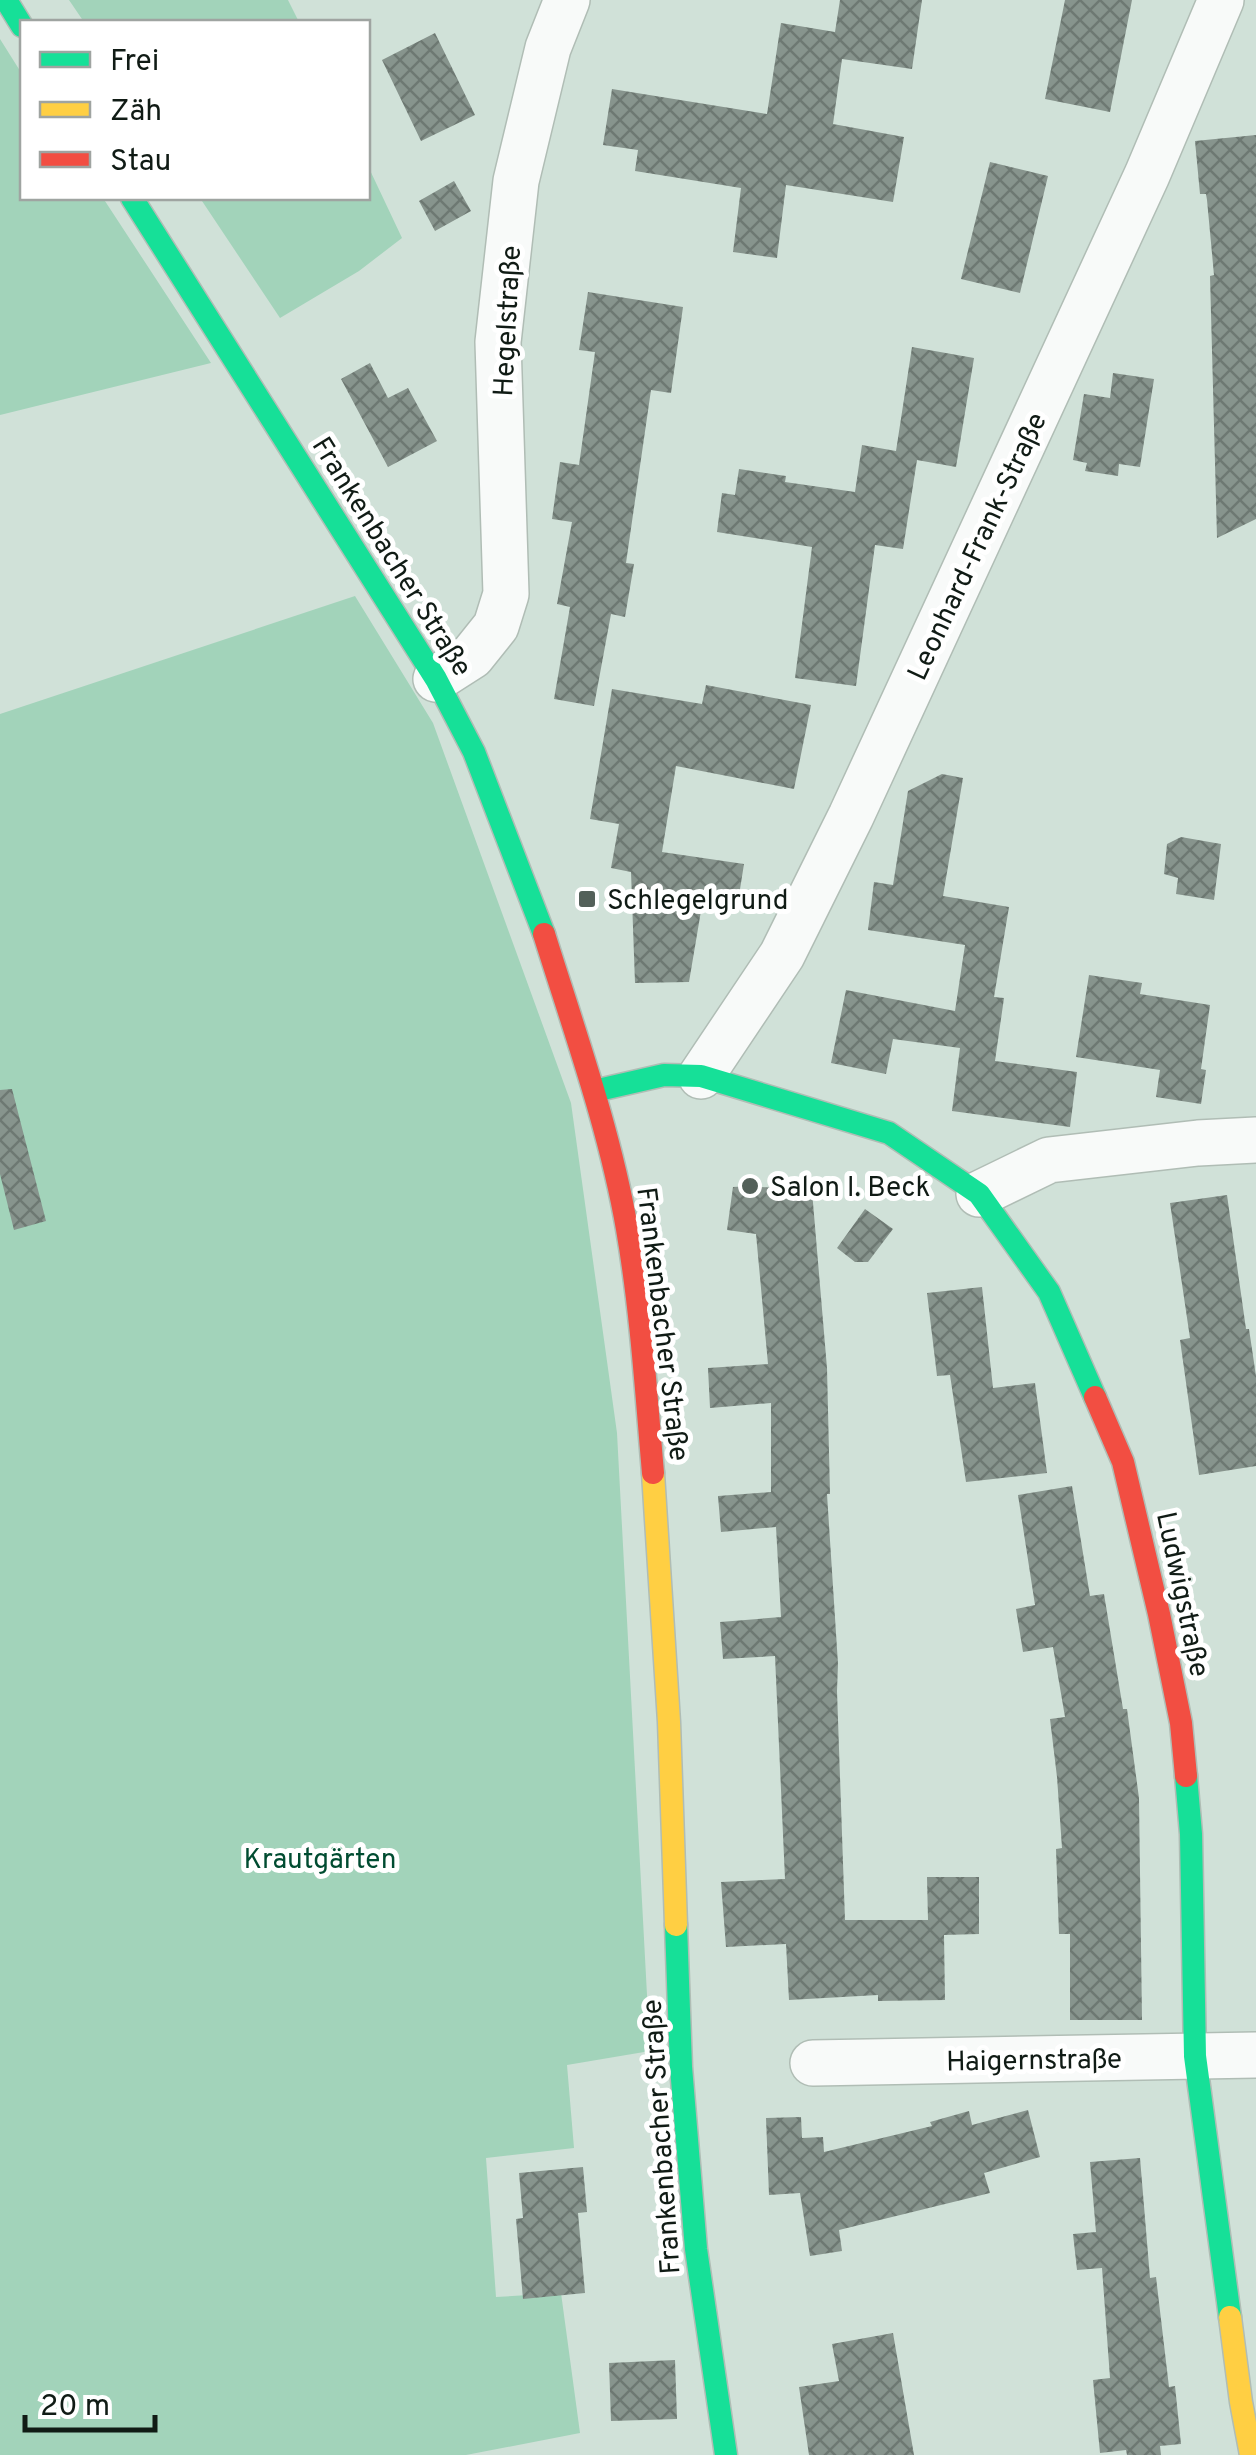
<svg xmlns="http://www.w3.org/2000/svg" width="1256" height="2455" font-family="Overpass,sans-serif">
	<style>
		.green { fill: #a2d3ba }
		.building { fill: url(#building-cross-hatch) }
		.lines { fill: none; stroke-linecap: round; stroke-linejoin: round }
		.street-casing { stroke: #b0bdb5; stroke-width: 48 }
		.fast-casing { stroke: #b0bdb5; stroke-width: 25 }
		.slow-casing { stroke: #b0bdb5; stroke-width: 25 }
		.jam-casing { stroke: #b0bdb5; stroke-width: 25 }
		.street { stroke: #f8faf9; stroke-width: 45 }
		.fast { stroke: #16e098; stroke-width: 22 }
		.slow { stroke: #ffcf43; stroke-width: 22 }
		.jam { stroke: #f24e42; stroke-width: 22 }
		.poi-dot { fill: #536059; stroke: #fff; stroke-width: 4 }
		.labels { text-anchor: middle; stroke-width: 10; stroke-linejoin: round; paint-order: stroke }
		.street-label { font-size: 28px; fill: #101b15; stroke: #fff }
		.poi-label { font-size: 28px; fill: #101b15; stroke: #fff; text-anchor: start }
		.park-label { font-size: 28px; fill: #004c31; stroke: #fff }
	</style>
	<defs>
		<pattern id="building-cross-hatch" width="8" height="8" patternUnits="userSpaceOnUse" patternTransform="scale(2.5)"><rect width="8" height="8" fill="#87948d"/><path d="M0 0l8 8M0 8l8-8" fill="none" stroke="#6d7872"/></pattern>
	</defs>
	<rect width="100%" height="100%" fill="#d0e1d8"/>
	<!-- green -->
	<path class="green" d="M69,0H288L299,22H84Z
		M0,39L22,74V198H103L211,363L0,415Z
		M368,166L402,238L359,271L280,318L200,198H368Z
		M355,596L433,723L571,1103L617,1433L650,2051L567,2065L574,2148L486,2158L496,2297L561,2293L580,2433L466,2455H0V714Z"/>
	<!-- building -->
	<path class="building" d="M840,0H922L912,69L842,59L833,124L904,137L893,202L786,185L777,258L733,252L741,188L635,171L638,150L603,145L612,89L767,114L781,23L835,32Z
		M1065,0H1132L1110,112L1045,99Z
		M435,33L475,115L421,141L382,60Z
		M1256,135V519L1217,538L1210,276L1214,275L1207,200L1206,194H1200L1195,141Z
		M990,162L1048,176L1020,293L961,279Z
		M454,181L471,211L435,231L419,201Z
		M588,292L683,307L671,393L651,390L626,563L634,564L625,617L611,614L594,706L554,699L570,607L557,604L572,522L552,519L560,462L579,465L595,352L579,350Z
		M912,347L974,358L956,467L917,460L903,549L875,545L856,686L795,678L812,547L717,532L722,493L735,495L739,469L786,476L785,482L855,492L862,445L896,451Z
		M370,363L388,398L408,388L437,441L388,467L341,379Z
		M1113,373L1154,379L1140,467L1119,464L1118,476L1085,471L1087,463L1073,460L1084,394L1110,398Z
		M706,685L811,705L794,789L676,766L662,852L744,864L737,908L702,905L689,982L635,983L631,872L611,868L619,824L590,819L612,689L702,704Z
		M942,774L963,778L943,896L1009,907L994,997L1004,998L995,1061L1077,1072L1070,1127L952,1111L960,1048L893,1039L886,1074L831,1063L846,990L955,1011L965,945L868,930L874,882L893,885L908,791Z
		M1181,837L1221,844L1214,900L1176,894L1178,878L1164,874L1167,844Z
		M1089,975L1142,983L1140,994L1210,1005L1201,1069L1206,1070L1201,1104L1156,1097L1160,1070L1076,1057Z
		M12,1089L46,1221L14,1230L0,1174V1090Z
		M750,1186L812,1191L827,1368L830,1494H827L838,1664L837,1691L845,1920H928L927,1877H979V1934L944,1935L945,2000L878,2001V1995L789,2000L786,1944L726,1947L721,1882L785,1879L775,1656L723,1659L720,1622L781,1617L776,1527L721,1532L718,1496L771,1492V1403L710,1408L708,1368L768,1364L756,1234L727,1230L733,1187Z
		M1227,1195L1246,1329H1249L1256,1376V1466L1199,1475L1180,1340L1190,1338L1170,1203Z
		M865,1209L893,1229L868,1262H855L837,1248Z
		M982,1287L993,1388L1035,1383L1047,1473L966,1482L950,1375L937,1376L927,1293Z
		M1072,1486L1090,1596L1104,1594L1123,1709H1127L1139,1798L1142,2020H1070V1934H1059L1056,1849L1062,1848L1057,1777L1050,1719L1065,1717L1053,1647L1023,1652L1016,1609L1035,1605L1018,1495Z
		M1028,2110L1040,2157L984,2173L990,2193L839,2230L842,2251L810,2256L800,2193L769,2195L766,2118L801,2117L802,2138L823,2137L824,2152L932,2126L930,2122L969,2111L972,2125Z
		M1140,2158L1150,2278L1156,2277L1169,2387L1175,2386L1181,2444L1160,2446L1161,2455H1127L1126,2450L1100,2453L1093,2380L1110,2378L1102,2268L1077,2270L1073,2234L1096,2232L1090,2162Z
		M583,2167L587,2212L578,2213L585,2293L523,2299L516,2219L523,2218L519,2173Z
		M893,2333L914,2455H809L799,2387L839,2381L832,2344Z
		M675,2360L677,2419L611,2421L609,2363Z"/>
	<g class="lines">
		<defs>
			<path id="street" d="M436,679L472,656L496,626L506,594L498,342L516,181L548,48L567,0
				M701,1076L782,955L851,816L1147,175L1221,0
				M979,1194L1049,1160L1198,1143L1256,1140
				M813,2063L1256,2055"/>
			<path id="fast" d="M6,0L22,26
				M132,198L436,679L474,752L544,934
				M594,1091L664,1075L701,1076L889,1133L979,1194L1049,1292L1095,1397
				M1186,1776L1191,1834L1195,2056L1230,2317
				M676,1925L681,2067L696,2249L726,2455"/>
			<path id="slow" d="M653,1473L669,1722L676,1925
				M1230,2317L1241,2402L1251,2455"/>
			<path id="jam" d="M544,934C574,1030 610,1130 627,1229C641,1310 646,1392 653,1473
				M1095,1397L1123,1462L1159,1614L1181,1723L1186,1776"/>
		</defs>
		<!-- street casing -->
		<use href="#street" class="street-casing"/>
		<!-- fast casing -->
		<use href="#fast" class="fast-casing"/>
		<!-- slow casing -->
		<use href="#slow" class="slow-casing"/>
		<!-- jam casing -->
		<use href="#jam" class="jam-casing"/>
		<!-- street -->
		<use href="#street" class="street"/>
		<!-- fast -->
		<use href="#fast" class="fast"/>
		<!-- slow -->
		<use href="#slow" class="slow"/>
		<!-- jam -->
		<use href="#jam" class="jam"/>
	</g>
	<!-- markers -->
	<g class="poi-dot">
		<rect x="577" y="889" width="20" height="20" rx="5"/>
		<circle cx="750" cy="1186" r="10"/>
	</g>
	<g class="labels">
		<!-- street labels -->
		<g class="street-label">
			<text transform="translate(506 321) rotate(-87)" y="10">Hegelstraße</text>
			<text transform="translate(976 546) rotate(-65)" y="10">Leonhard-Frank-Straße</text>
			<text transform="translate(393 556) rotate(58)" y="10">Frankenbacher Straße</text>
			<text transform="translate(664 1324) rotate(83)" y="10">Frankenbacher Straße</text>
			<text transform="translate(1184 1594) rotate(78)" y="10">Ludwigstraße</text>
			<text transform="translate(1034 2059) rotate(-1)" y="10">Haigernstraße</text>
			<text transform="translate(660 2137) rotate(-94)" y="10">Frankenbacher Straße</text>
		</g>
		<!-- poi labels -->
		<g class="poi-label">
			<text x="607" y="909">Schlegelgrund</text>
			<text x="770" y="1196">Salon I. Beck</text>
		</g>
		<!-- park labels -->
		<g class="park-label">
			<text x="320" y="1868">Krautgärten</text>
		</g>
	</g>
	<!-- legend -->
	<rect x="20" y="20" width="350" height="180" fill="#ffffff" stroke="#9fa4a1" stroke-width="2.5"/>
	<rect x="40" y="52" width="50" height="15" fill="#16e098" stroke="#9fa4a1" stroke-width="2.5"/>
	<text x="110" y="70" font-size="30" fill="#101b15">Frei</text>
	<rect x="40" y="102" width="50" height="15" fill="#ffcf43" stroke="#9fa4a1" stroke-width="2.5"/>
	<text x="110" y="120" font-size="30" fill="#101b15">Zäh</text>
	<rect x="40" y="152" width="50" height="15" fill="#f24e42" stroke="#9fa4a1" stroke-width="2.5"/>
	<text x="110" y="170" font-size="30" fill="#101b15">Stau</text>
	<!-- scale -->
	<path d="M25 2415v15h130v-15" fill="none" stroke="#101b15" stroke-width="5"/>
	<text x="40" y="2415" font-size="30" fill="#101b15" stroke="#ffffff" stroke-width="8" paint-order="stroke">20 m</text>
</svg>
